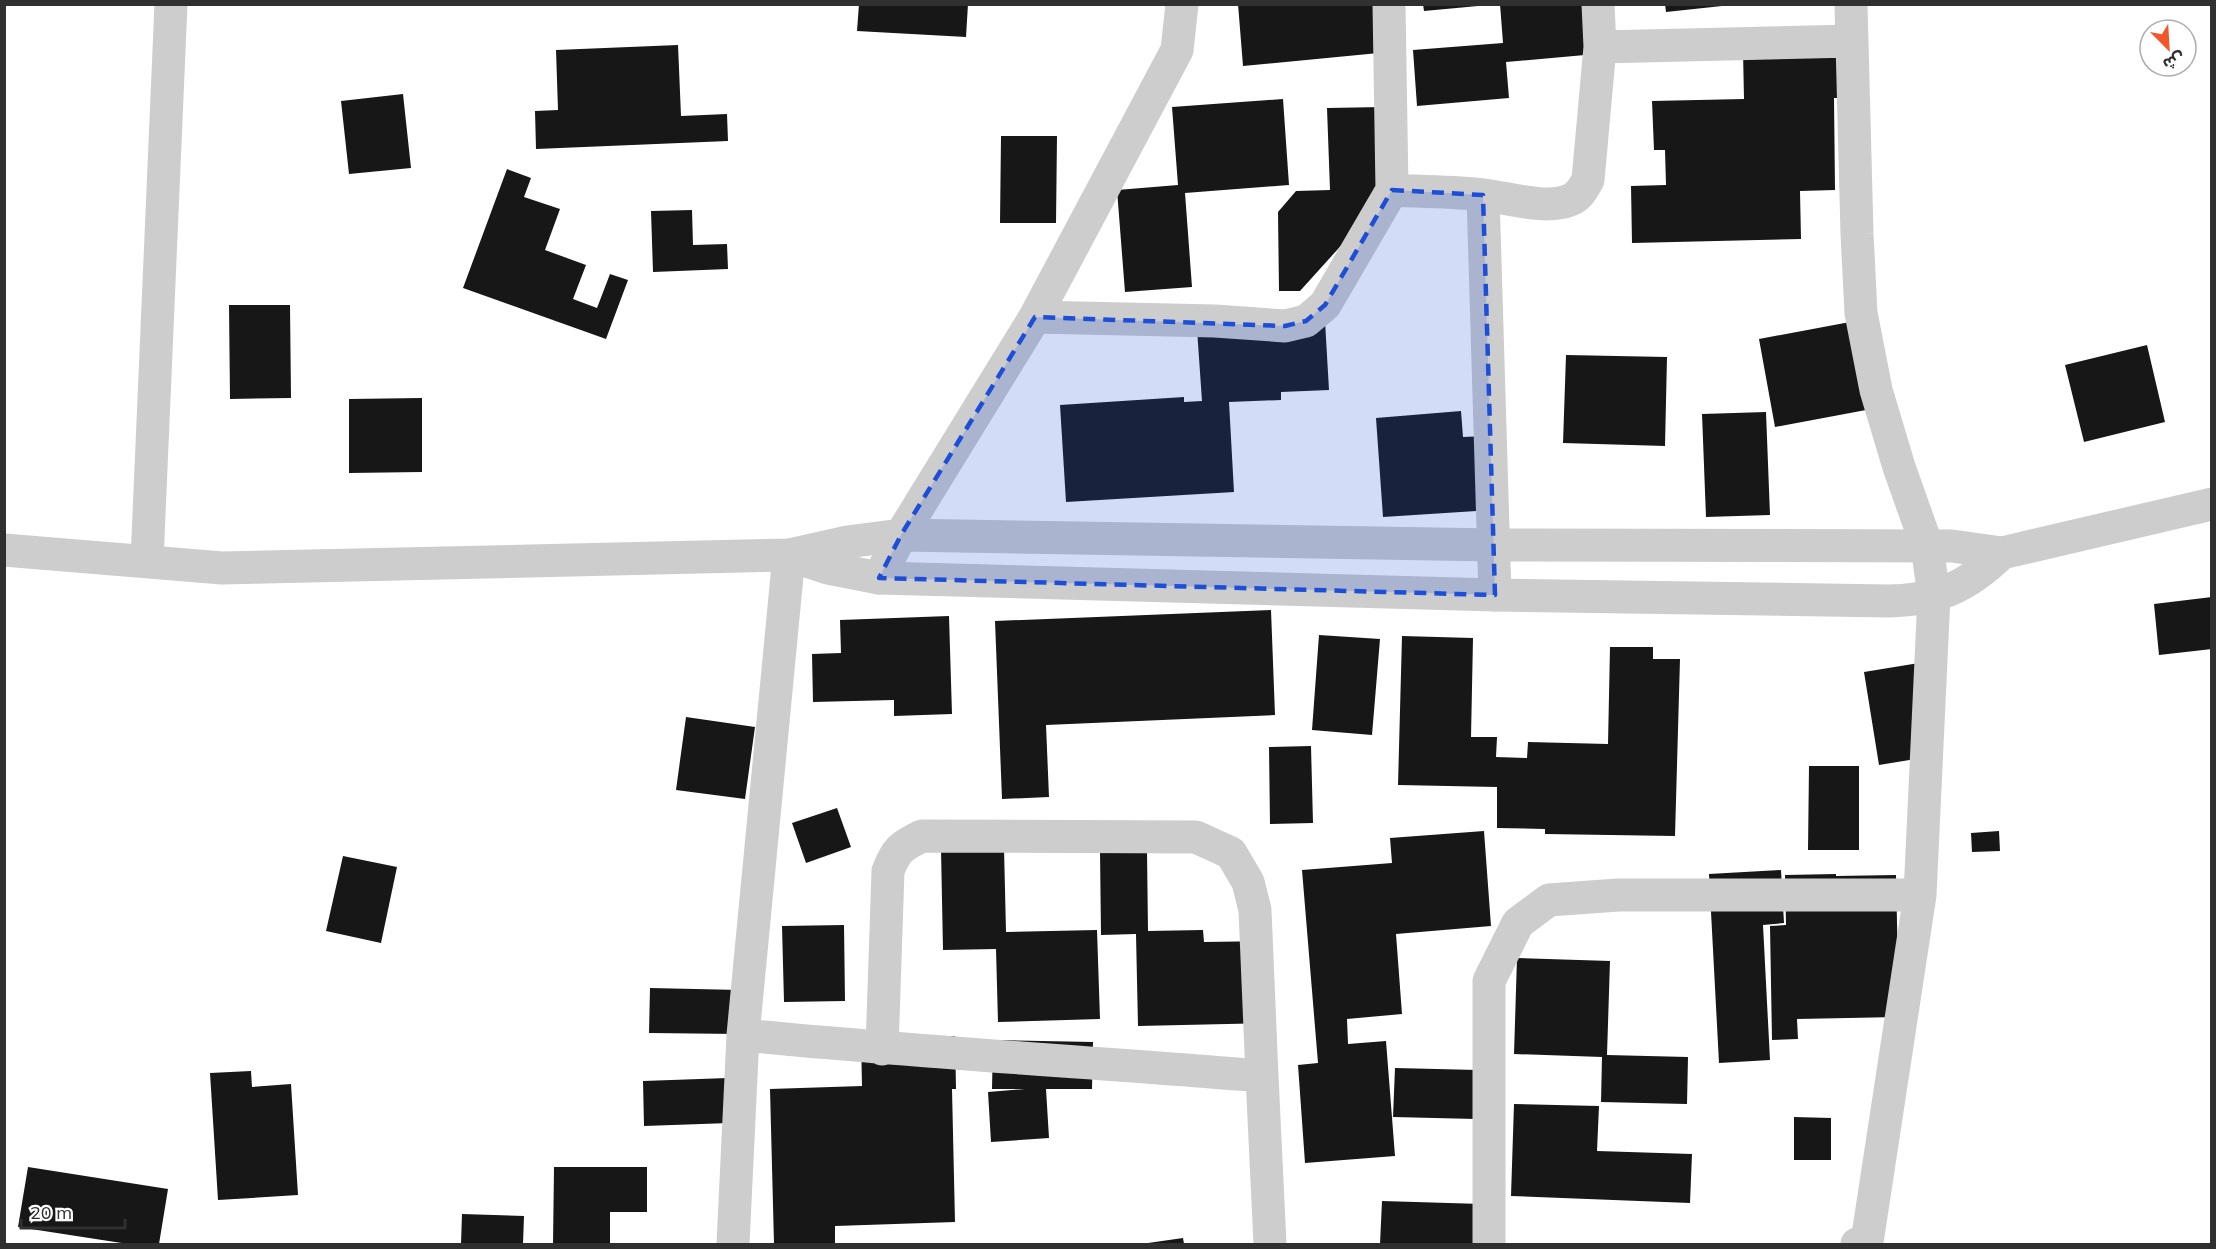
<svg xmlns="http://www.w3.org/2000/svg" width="2216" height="1249" font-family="Mulish,'Noto Sans Arabic',sans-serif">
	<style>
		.building { fill: #171717 }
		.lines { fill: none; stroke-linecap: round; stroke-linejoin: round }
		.minor { stroke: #cdcdcd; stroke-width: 33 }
		.tertiary { stroke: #cdcdcd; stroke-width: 33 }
		.marked { fill: #1d4ed8; fill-opacity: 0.2; stroke: #1d4ed8; stroke-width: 4.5; stroke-dasharray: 12 8; stroke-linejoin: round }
	</style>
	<rect width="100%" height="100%" fill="#fff"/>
	<!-- building -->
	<path class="building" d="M859,4H968L966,37L857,31Z
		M1238,4H1385L1389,52L1243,66Z
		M1423,4H1478V6L1424,11Z
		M1500,4H1592L1596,54L1506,62L1509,98L1417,106L1413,50L1503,43Z
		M1665,4H1721L1722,6L1666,12Z
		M678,45L681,116L727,114L728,141L536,149L535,111L558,110L556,50Z
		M1841,49L1842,98H1834L1835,190L1800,191L1801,239L1632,243L1631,186L1666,185L1665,150H1654L1652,101L1744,99L1743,51Z
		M403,94L411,168L349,174L341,101Z
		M1283,99L1289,185L1185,193L1192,287L1125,292L1117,190L1178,185L1172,107Z
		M1383,107L1384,198L1300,291H1279L1278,212L1296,191L1330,190L1327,108Z
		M1001,136H1057L1056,223H1000Z
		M507,169L531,178L524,197L560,209L545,250L586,265L573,299L597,308L610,274L628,280L606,339L463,288Z
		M692,210L693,245L727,244L728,269L653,272L651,211Z
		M229,305H290L291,398L230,399Z
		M1325,321L1329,390L1281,392V400L1229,402L1234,492L1066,502L1060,405L1184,397V402L1202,401L1197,329Z
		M1850,322L1866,410L1775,427L1759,339Z
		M2147,345L2165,422L2084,442L2065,365Z
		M1566,355L1667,357L1665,446L1563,443Z
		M422,398V472L349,473V399Z
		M1461,411L1463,437L1487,436L1492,510L1383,517L1376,418Z
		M1766,412L1770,515L1706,517L1702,414Z
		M2212,597V649L2159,655L2154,604Z
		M1271,610L1275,715L1046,725L1049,797L1002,799L995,621Z
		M949,616L952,714L894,716V700L813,702L812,654L841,653L840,620Z
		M1319,635L1380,639L1372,735L1312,730Z
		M1402,636L1473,638L1471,737H1497L1496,757L1527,758L1528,742L1608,744L1610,647H1653V659H1680L1675,836L1545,834V829L1497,828V787L1398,785Z
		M1919,663L1934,756L1879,765L1864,672Z
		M686,717L755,727L745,799L676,790Z
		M1311,746L1313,823L1270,824L1269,747Z
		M1809,766H1859V850H1808Z
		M837,808L851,847L806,863L792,823Z
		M1484,831L1491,926L1396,934L1402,1014L1347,1019L1348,1044L1386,1041L1395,1156L1305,1163L1298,1065L1318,1063L1302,870L1392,863L1390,838Z
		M1999,831L2000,851L1972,852L1971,833Z
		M1004,848L1006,932L1097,930L1100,1019L998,1022L996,949L943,950L941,849Z
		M1100,851H1147L1148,931L1203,930L1204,942L1272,941L1273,1023L1138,1026L1136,934L1101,935Z
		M343,856L397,867L381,943L326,931Z
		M1781,870L1784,923L1763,925L1770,1060L1719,1063L1709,874Z
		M1836,874V876L1896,875L1899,1017L1797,1019L1798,1039L1772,1040L1770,926L1786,925L1785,875Z
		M844,925L845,1001L784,1002L782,926Z
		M1517,958L1610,961L1607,1055L1688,1057L1687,1104L1601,1102L1602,1057L1514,1054Z
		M650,988L740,990L739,1034L649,1033Z
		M955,1036L956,1089H952L955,1222L835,1226V1244H774L770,1089L862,1086L861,1039Z
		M993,1040L1093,1042L1092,1089H1046L1049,1138L991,1142L988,1092L1025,1089H992Z
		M1395,1068L1478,1070L1476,1119L1393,1117Z
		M251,1071L252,1087L291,1084L298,1195L218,1200L210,1073Z
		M728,1078L730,1123L644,1126L643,1081Z
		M1514,1104L1599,1106L1597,1151L1692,1154L1690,1203L1511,1196Z
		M1794,1117L1831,1118V1160H1794Z
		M28,1167L168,1189L159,1244H128L18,1227Z
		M554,1167H647V1212H610V1244H553Z
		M1382,1201L1482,1204L1480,1244H1380Z
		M462,1214L524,1216L523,1244H461Z
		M1183,1238L1184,1244H1148V1243Z"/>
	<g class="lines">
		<!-- minor -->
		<path class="minor" d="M1598,4L1600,47L1852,41
			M1851,4L1857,234L1861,313L1876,390L1899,467L1927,546L1934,596L1920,895L1867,1242L1857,1244
			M1392,190C1422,192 1454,191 1484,195C1509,198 1546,210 1570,200C1580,196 1583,188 1588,180L1600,47
			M1483,195L1495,595
			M1035,317L1215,321L1285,326L1306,321L1325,305L1392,190L1389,4
			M147,561L171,4
			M879,578L901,535L1035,317L1177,50L1182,4
			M743,1035C916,1052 1089,1062 1262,1076L1270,1244
			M882,1049L888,871C896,850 901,846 922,836L1196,837L1231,853L1248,882L1255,910L1262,1076
			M733,1244L743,1035L789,555
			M1489,1244V981L1518,923L1549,900L1618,895H1920"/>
		<!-- tertiary -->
		<path class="tertiary" d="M4,550L222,568L789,555L847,542L901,535L1495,545L1952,546L2002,553L2212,504
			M789,555L828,568L879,578L1495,595L1889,601C1938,600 1967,587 2002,553"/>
	</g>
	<!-- marked area -->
	<path class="marked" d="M1392,190L1483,195L1495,595L879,578L901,535L1035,317L1285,326L1306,321L1325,305Z"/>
	<!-- border -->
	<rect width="2216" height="1249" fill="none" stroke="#303030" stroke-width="12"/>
	<!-- north arrow -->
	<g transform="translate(2168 48) rotate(156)"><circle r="28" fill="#ffffff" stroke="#acacac" stroke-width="1.5"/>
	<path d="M0-4.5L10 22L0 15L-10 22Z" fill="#f15729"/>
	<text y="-9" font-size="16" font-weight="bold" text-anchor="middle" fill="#303030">ش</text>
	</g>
	<!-- scale -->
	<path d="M21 1219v9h104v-9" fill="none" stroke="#303030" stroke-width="3"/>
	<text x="30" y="1219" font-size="18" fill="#303030" stroke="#ffffff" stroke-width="4.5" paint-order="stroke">20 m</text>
</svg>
